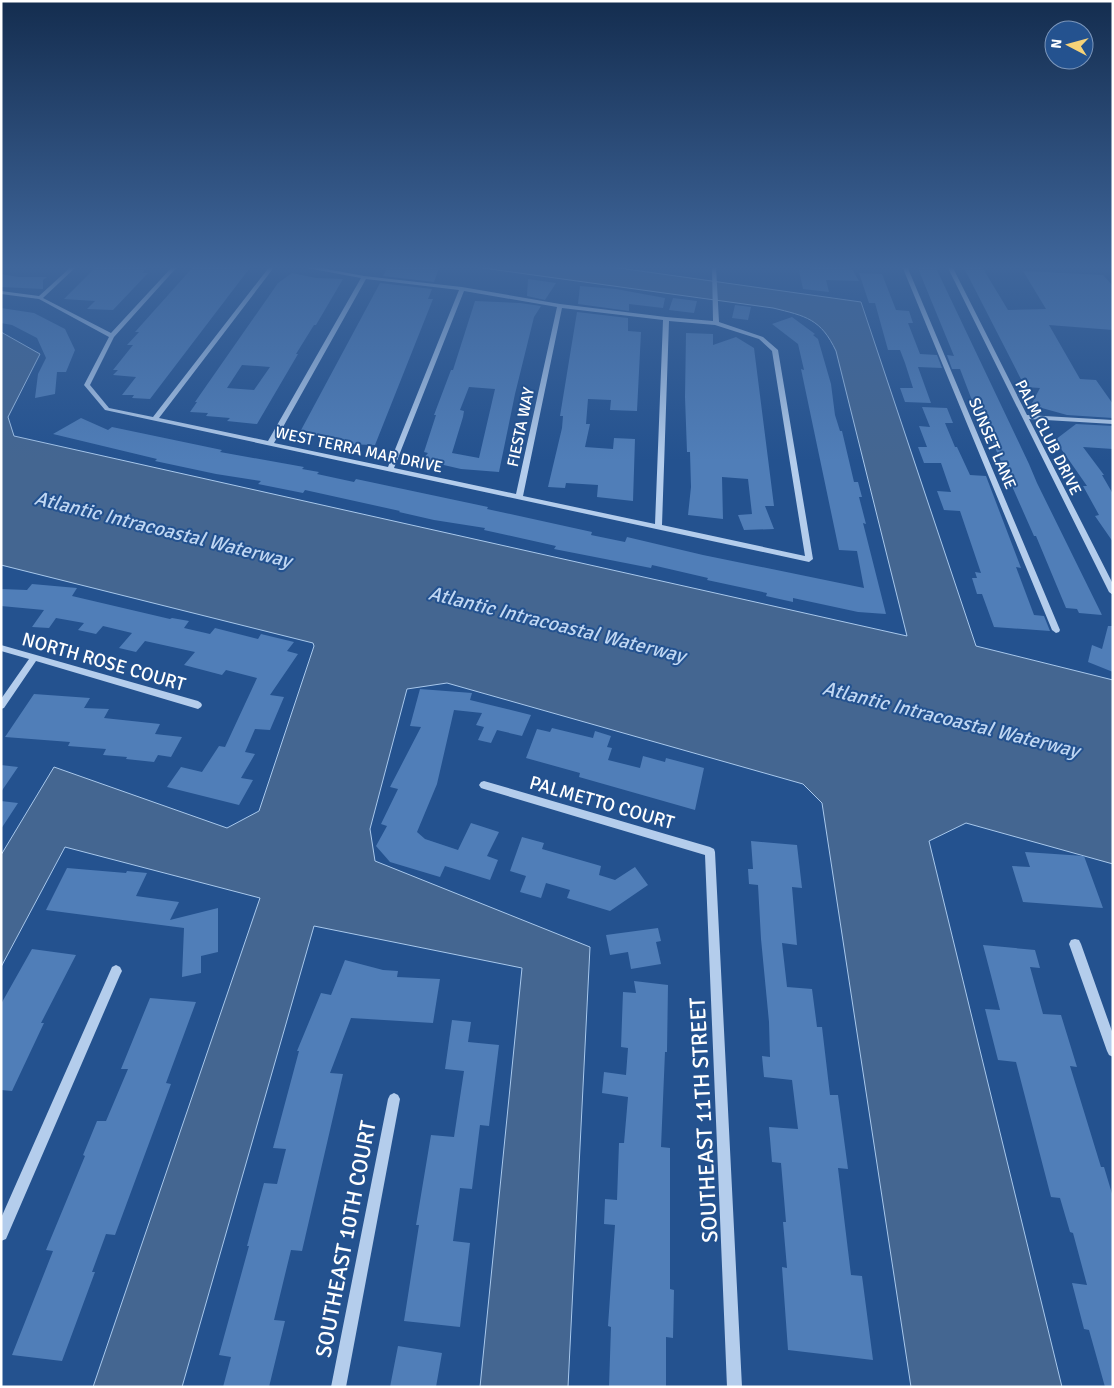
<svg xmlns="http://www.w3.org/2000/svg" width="1114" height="1388" font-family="Signika,sans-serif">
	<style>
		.water { fill: #446691; stroke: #a8c8ec }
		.building { fill: #507eb8; fill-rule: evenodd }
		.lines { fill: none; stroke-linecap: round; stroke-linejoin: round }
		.minor { fill: #b4cdec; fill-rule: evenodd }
		.labels { text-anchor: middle; stroke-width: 4; stroke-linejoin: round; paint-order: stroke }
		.far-street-label { font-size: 16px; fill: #fff; stroke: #24528f }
		.street-label { font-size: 19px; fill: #fff; stroke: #24528f }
		.water-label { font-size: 20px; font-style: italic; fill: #c0d7f3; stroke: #24528f }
		.near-street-label { font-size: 22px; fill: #fff; stroke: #24528f }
	</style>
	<rect width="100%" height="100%" fill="#24528f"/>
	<!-- water -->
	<path class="water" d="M468,266H605L861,302L976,646L1113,680V864L966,823L929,841L1062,1387H911L822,803L803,784L447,683L407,689L370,829L375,861L590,947L568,1387H480L522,968L314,926L182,1387H93L260,898L65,847L1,967V855L54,767L227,828L259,811L314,646L313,643L1,565V332L40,354L8,417L14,436L907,636L836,351C821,319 806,316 773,308Z"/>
	<!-- building -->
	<path class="building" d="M97,266H148L142,273H148L113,310L87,309L95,301L64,299Z
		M194,266L249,269L150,399L132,398L134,395H122L136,377L113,375L118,370H113L133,345H127L139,332H135Z
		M388,266H440L434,282L383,276Z
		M821,266L852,269L859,281L826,280L829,292L803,289L799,270H812V267Z
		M917,266H935L1029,464L1037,483L1102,615L1079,613L1077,609L1066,608L1036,536H1034L985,425L981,424L960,369H952L947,355L954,356Z
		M963,266L982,267L1008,310L1046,309L1023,271L1103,275L1113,286V330L1049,325L1080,379L1096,380L1113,404V418L1067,415L1031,405L1040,388L1025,387Z
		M292,273L316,278L343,279L316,325H314L296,354H298L257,424L227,421L230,418L206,416L208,413L190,412L197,402H195L278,283ZM242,365L270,367L254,390L227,388Z
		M859,273L882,274L896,310L909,311L913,323H908L920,354L937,355L942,368L918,367L931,403L905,402L900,388H913L905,363L900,350H888L875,303H869Z
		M1,274L18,277H47L43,280V289L1,287Z
		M528,279L556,283L545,300L527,296Z
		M380,283L432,289L428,299H433L375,445L342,444L344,439L304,435L306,432H300Z
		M580,286L616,289L665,298L663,308L629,304V311L578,304Z
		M673,298L697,301L694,313L669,310Z
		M475,301L520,303L541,306L534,317L515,394L499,472L461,469L422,460L428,453L424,452L436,415H434L451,370H453ZM469,387L495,389L479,458L452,453L463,417L464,411L460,410Z
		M735,305L751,307L748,320L732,318Z
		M1,308L34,313L65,329L75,350L66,372H57L55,394L35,398L38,374L46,358L37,338L12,325L1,323Z
		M577,312L628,318V331L641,332L637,411L610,410L611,400L588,399L586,424H590L585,447L613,449L614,438L635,439L633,501L597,497L598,485L566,483L565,488L548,487L562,428L563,416H560Z
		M792,317L815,334L813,335L818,339L831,384L835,415L840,431H842L854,482H858L862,497H859L866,524L863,523L886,614L858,612L793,598V602L766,596L767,593L707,580L708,578L652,565L651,568L554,549L556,546L484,530L485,528L434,520L399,512L400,511L305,490L303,493L258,484L261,481L216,474L155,461L157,459L53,434L81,418L108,430L112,427L222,450L220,452L304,467L302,469L319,472L317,474L354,482L356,479L488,507L487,509L592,532L591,535L625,542L627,537L703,555L864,588L857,551L839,550L801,369L804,370L798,344L772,324Z
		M686,333L713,334V345L736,337L754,348L774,506H765L774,529L744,530L738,515L752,514L748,479L722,477L723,519L688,515L691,487L690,452H687L685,397Z
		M922,407L947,408L953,423H945L955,447H957L970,475L986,476L1021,568L1016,567L1034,615L1044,616L1050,631L994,627L982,594H977L972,578H977L975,572L981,573L960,511L944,510L937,491L951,492L941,463H924L918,447H927L919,426L930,427Z
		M1076,424L1113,426V449L1083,447L1104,475H1102L1113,494V542L1095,516L1099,515L1083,486H1087L1055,440Z
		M32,584L77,588L72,596L170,619L172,618L189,621L184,628L210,634L215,628L258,639L261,634L294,642L287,651L298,654L270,695L284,697L270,730L255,729L245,752L255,754L241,778L253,780L239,805L167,787L181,767L202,772L219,746L225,747L257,678L226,670L222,675L184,665L195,652L145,641L136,652L119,648L132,633L103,626L96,634L78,630L84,623L56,618L49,628L32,627L44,610L1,606V589L27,590Z
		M1108,626H1113V672L1088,662L1092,645L1102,649Z
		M420,689L472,693L470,700L531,715L522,736L497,730L491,743L478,740L484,727L476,725L482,713L454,710L437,784L417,832L425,839L458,850L471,823L499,832L487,856L498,860L490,880L445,866L440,877L390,862L376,846L387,826L381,824L398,789L390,787L421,727L410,726Z
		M34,694L90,698L84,708L109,709L104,718L160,724L155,734L182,737L171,757L158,755L154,762L126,759L127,757L103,755L106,749L68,746L70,742L5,737Z
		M552,728L593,738L595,731L611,736L607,747L612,748L608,760L640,768L643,756L665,762L666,758L704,768L695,810L579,777L580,773L526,758L537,729L550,732Z
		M1,765L18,767L1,792Z
		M1,801L18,803L1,829Z
		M522,837L544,843L542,849L601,866L599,875L615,880L635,867L648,885L610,911L567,898L570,890L546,883L541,898L520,892L526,876L510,871Z
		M751,841L797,845L802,888L792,887L797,945L782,943L787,987L812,989L817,1027H822L830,1095H838L848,1169L838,1168L851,1275L862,1276L873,1360L788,1350L782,1267L787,1268L783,1222H786L781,1163L772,1162L769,1127L798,1129L792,1080L764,1077L762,1056L770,1057L769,1022L761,939L758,885L749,884L748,869H753Z
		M1025,852L1084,856L1103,908L1023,902L1012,866L1030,867Z
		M67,868L126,873L127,871L147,873L136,896L179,902L170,920L218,908V952L201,956V973L182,977L184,928L46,910Z
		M658,928L661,941L656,942L661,964L631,969L628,952L610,955L606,935Z
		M983,945L1035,950L1040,968L1030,967L1043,1014L1061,1015L1077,1067L1070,1066L1101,1167H1104L1113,1197V1387H1105L1089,1330L1084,1329L1072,1283L1087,1285L1073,1233L1070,1232L1060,1198L1051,1197L1016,1062L998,1060L985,1009L1000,1010Z
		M32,949L76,955L41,1023H44L12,1091L1,1090V1004Z
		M345,960L383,970L398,971L397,977L440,979L433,1023L351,1018L330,1073L343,1074L302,1251L291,1250L274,1320L285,1321L269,1387H223L231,1357L219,1355L249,1246H247L264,1183L277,1184L286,1149L273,1148L299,1051H297L321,993L331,995Z
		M634,981L668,985L667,1052H665L661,1147L670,1148V1289L674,1290L673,1338L666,1337V1387H609L611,1327L608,1326L615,1225L604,1224L605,1199L617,1200L619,1143H624L628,1097L602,1093L604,1072L626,1075L628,1048L621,1047L623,992L636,993Z
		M150,998L196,1002L166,1083L171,1084L115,1235L106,1234L92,1272H95L62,1361L12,1355L53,1251L46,1250L85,1156L83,1155L97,1121H106L128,1069H121Z
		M452,1020L471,1022L468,1042L499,1045L489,1126L480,1125L472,1189L460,1188L453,1241L470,1243L460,1327L404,1321L419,1225H416L431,1135L454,1137L464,1071L445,1069Z
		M398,1346L442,1353L436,1387H390Z"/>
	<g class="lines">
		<!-- minor -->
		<path class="minor" d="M72,266H77L43,298L111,333L173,266H178L114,337L90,385L109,408L153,417L270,266H275L159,418L268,441L361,278L296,266H310L364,276L462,287L560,304L666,317L713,321L712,266H716L719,322L763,337L778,350L813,559L809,562L105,410L84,385L109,337L39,299L1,294V291L39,296ZM366,279L459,290L388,467L274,443ZM464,291L557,307L516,494L394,468ZM562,308L663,320L655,524L523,496ZM669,321L715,325L759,339L772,351L805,556L662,525Z
			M902,266H907L1060,630L1059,632L1056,633L1052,630Z
			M947,266H952L1027,415L1113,420V424L1029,419L1113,584V595L1109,592Z
			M1,645L198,701L201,703L202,705L201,707L198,709L36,661L4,708L1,709V699L29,659L1,651Z
			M484,781L710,847L714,849L715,852L742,1387H727L705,855L484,789L481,788L479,785L481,782Z
			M1075,939L1079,940L1081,944L1113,1034V1057L1109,1055L1107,1051L1069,944L1071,940Z
			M116,965L120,967L122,971L120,975L6,1239L1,1241V1218L112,967Z
			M394,1093L398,1095L400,1099L346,1387H331L388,1099L390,1095Z"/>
	</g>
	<!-- sky -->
	<linearGradient id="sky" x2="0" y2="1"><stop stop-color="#142d4f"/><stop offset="0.58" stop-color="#3f669b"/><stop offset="1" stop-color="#3f669b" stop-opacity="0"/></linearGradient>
	<rect width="1114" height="461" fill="url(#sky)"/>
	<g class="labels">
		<!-- far-street labels -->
		<g class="far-street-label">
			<text transform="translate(520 427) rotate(-78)" y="6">FIESTA WAY</text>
			<text transform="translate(1049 437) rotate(63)" y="6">PALM CLUB DRIVE</text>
			<text transform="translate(993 443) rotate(67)" y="6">SUNSET LANE</text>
			<text transform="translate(359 449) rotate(12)" y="6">WEST TERRA MAR DRIVE</text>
		</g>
		<!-- street labels -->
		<g class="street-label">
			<text transform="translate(104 661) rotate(16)" y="7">NORTH ROSE COURT</text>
			<text transform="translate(602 802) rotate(16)" y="7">PALMETTO COURT</text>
		</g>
		<!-- water labels -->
		<g class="water-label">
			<text transform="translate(163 529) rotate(14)" y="7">Atlantic Intracoastal Waterway</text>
			<text transform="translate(557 624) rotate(14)" y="7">Atlantic Intracoastal Waterway</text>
			<text transform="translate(951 719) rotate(14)" y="7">Atlantic Intracoastal Waterway</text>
		</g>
		<!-- near-street labels -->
		<g class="near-street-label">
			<text transform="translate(703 1120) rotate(-93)" y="8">SOUTHEAST 11TH STREET</text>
			<text transform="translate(345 1239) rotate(-79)" y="8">SOUTHEAST 10TH COURT</text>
		</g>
	</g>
	<!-- border -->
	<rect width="1114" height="1388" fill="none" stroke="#ffffff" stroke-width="5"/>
	<!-- north arrow -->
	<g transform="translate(1069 45) rotate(276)"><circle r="24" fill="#24528f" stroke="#7c97bc"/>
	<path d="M0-4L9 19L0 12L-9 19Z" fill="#f6d278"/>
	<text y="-8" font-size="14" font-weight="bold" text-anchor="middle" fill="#ffffff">N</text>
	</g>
</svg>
